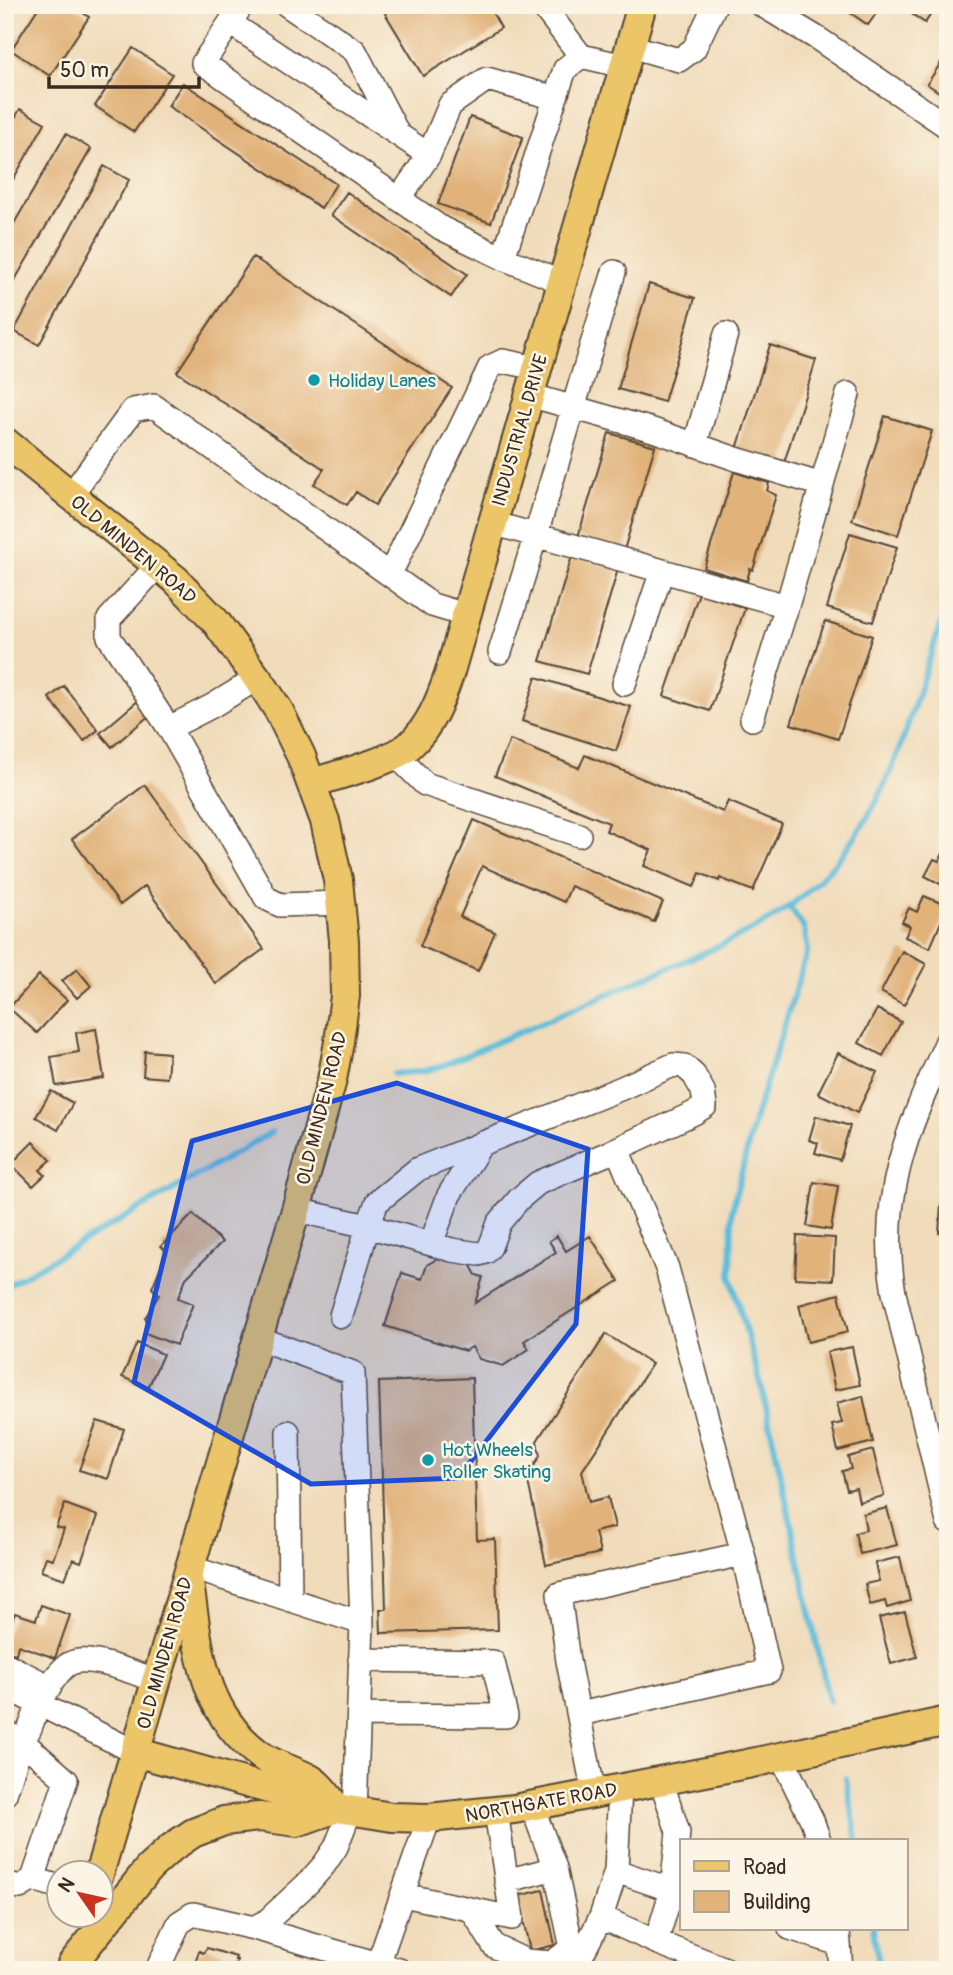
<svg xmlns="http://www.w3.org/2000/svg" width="953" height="1975" font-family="Pangolin,sans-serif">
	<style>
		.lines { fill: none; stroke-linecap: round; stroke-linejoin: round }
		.stream { stroke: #5cbcda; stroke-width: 6 }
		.building { fill: #e1b27a }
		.minor-casing { stroke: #564535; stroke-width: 26 }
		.major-casing { stroke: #564535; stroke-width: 32 }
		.minor { stroke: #fff; stroke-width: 23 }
		.major { stroke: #ecc569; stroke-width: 28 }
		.marked { fill: #1d4ed8; fill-opacity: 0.2; stroke: #1d4ed8; stroke-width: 5; stroke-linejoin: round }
		.culture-dot { fill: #0f9aa8; stroke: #fcf5e5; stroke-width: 2.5 }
		.labels { text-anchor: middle; stroke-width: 5; stroke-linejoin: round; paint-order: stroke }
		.culture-label { font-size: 19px; fill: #0d838f; stroke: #fcf5e5; text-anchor: start }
		.street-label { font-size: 19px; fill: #3b2a1e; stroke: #fcf5e5 }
	</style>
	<rect width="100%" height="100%" fill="#fcf5e5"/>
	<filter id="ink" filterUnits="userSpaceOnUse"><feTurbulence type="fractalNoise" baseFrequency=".0143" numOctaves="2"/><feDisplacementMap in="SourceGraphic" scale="14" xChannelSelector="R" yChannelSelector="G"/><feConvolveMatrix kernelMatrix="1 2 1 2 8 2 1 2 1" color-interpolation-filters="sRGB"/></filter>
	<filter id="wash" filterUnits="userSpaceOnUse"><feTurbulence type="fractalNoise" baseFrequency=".00686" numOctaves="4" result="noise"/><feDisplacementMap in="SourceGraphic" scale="28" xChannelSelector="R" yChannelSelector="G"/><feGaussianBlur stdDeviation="1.57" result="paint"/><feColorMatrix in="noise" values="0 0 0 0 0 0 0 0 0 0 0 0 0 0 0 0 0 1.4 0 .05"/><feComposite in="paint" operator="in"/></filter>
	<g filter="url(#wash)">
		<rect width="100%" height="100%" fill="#f0dbba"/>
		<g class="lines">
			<!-- stream -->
			<path class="stream" d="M789,906L804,928L808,950L754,1121L732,1211L731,1278L762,1388L829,1701
				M394,1074L424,1071L439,1067C501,1040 562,1014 624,987C675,964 730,945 777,915C818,888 852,847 875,804C907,744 923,669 948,605
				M5,1287L272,1132
				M846,1778L857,1840
				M873,1928L880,1970"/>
		</g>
		<g id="blocks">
			<!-- building -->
			<path class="building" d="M40,5H72L89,17L50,76L11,50Z
				M380,5H488L501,28L423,76Z
				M843,5H882L868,25L842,7Z
				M899,5H937L925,23Z
				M133,48L172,74L134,132L95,106Z
				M948,52V98L927,84Z
				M183,83L336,184L321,208L168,106Z
				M20,109L45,123L5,194V136Z
				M470,117L523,137L491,223L438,204Z
				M66,134L91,149L5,297V239Z
				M104,166L129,180L39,345L14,331Z
				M347,192L467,274L451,297L331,215Z
				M253,257L452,388L375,505L356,492L347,505L314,484L324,469L177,372Z
				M649,284L695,298L664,402L618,389Z
				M770,345L816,360L784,463L737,449Z
				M885,416L932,431L898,535L852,520Z
				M609,433L655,446L624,550L578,537Z
				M734,472L769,483L767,491L776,495L753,570L750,569L747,581L704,568Z
				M850,533L897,547L873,622L827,608Z
				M572,556L618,569L587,674L540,661Z
				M699,593L745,608L710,711L664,696Z
				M825,621L872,636L838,739L791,724Z
				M536,677L631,707L616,751L522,721Z
				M64,686L98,730L84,741L49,698Z
				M139,700L151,714L112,747L100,733Z
				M510,740L579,768L585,755L723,812L728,801L782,824L753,891L720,878L719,881L700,873L694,887L644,866L651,850L606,831L609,823L495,776Z
				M145,785L264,949L216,984L145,886L120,905L72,839Z
				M474,820L663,902L654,922L571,886L564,902L482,866L460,917L495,932L478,971L420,946Z
				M948,845V888L925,876L934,859L939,861Z
				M924,896L948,906L930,948L905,937L910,926L902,922L909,908L917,912Z
				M902,951L926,964L904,1005L881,992Z
				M77,969L91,986L77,998L62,981Z
				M39,975L67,1000L37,1033L9,1008Z
				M877,1009L901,1022L883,1056L859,1043Z
				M96,1029L104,1078L56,1086L51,1057L79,1052L76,1033Z
				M145,1051L169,1053L167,1078L143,1076Z
				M838,1053L877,1072L857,1113L818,1093Z
				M51,1091L73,1103L58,1130L36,1117Z
				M816,1116L850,1126L840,1160L815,1153L818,1143L809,1140Z
				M33,1142L51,1160L40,1170L45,1175L33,1186L11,1164Z
				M814,1182L838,1186L831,1230L807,1226Z
				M941,1204L948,1205V1234L939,1233Z
				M193,1214L222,1242L186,1278L178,1298L193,1304L176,1345L145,1333L149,1322L145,1318L159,1295L152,1288L167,1252L161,1246Z
				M557,1236L566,1251L590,1236L619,1281L524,1341L529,1349L503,1366L479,1359L472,1347L465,1351L385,1326L402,1273L422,1279L427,1265L442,1256L470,1264L476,1275L483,1277L475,1303L556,1252L549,1241Z
				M797,1236L835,1238L833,1280L795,1278Z
				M839,1294L848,1332L808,1342L799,1305Z
				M606,1334L652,1364L582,1471L589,1502L608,1497L615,1527L595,1532L600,1553L546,1565L527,1477L540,1456L537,1441Z
				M137,1343L163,1354L148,1388L122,1377Z
				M852,1347L860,1385L835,1390L827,1352Z
				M472,1378L477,1540L495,1539L498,1630L381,1633L380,1609H386L379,1382Z
				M863,1396L873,1442L838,1451L832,1425L842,1423L837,1403Z
				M97,1421L124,1429L108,1479L79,1470Z
				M873,1450L884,1496L859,1502L856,1488L847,1490L842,1471L851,1469L848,1457Z
				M65,1504L98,1516L81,1562L73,1559L65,1579L41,1571L46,1557L53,1559L64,1529L56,1527Z
				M887,1508L897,1545L860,1554L855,1533L866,1530L863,1514Z
				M900,1557L910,1601L887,1608L885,1601L870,1605L865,1584L879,1581L875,1563Z
				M41,1605L70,1615L55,1658L18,1645L16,1654L5,1651V1639L15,1613L36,1620Z
				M905,1612L917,1657L891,1664L879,1618Z
				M543,1890L555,1945L530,1951L518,1896Z
				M207,1948L236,1957L235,1960H237L234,1970H193L199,1951L203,1953Z"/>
		</g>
	</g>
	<g filter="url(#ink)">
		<use href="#blocks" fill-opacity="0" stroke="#564535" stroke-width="2"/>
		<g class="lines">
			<defs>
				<path id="minor" d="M242,5L203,63L441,228L503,258
					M287,5L355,51L397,132
					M542,5L581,56
					M762,5L817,38L948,127
					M230,23L429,155
					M630,46L679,60L694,49L715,5
					M399,199L429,155L450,105L487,79L555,98
					M562,282L503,258L565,69L581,56L624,66
					M529,395L653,430L736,459L822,485
					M695,445L726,334
					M71,495L133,410L154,406L432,605L465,615
					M492,523L787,606
					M158,565L109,619V637L169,728L212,706L258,678
					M390,574L490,367L503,361L537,368
					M500,652C540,526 575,398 614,272
					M624,684L662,571
					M752,719L787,606L848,394
					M169,728L266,898L280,905L341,903
					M395,754L425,784L579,835
					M948,1039C909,1127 877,1195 894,1293L948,1522
					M296,1210L368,1226L377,1202L418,1169L622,1088L673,1065L684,1066L694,1075L703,1091L705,1106L694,1113L604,1155L538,1183L519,1199L499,1223L490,1247L486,1252L479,1254L452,1250L368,1226L341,1316
					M431,1244L449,1195L482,1143
					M258,1338L353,1373L362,1623
					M288,1432L290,1600
					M189,1567L362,1623L355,1812
					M5,1664L50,1687
					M5,1687L135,1752
					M580,1714L769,1671L743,1554
					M359,1715L506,1716L493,1662L360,1660
					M5,1732L22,1741L66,1780L33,1879L20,1887L5,1883
					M781,1756L812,1820L819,1840
					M5,1794L22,1741C31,1731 33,1718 38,1706C44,1694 59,1668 71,1663C91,1654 135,1674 156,1680
					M594,1794L568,1661L559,1594L743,1554L667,1268L617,1149
					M532,1806L555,1868L572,1948L574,1969
					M616,1871L672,1890L678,1832L661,1780
					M33,1879L60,1887
					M506,1881L555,1868
					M403,1895L512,1918L496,1811
					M472,1910L494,1946L526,1961L552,1963L572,1948
					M601,1917L656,1942L728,1970
					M254,1928L399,1970
					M790,1928L839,1944
					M838,1931L841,1970
					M656,1942L672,1890L682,1893
					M157,1970L179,1923L193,1914L254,1928L267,1921L308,1883L324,1865L336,1847L350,1811
					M376,1970L429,1818
					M574,1970L601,1917L616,1871L620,1788"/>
				<path id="major" d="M5,442L176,580L216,622L265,689L279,711L301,756L325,821L338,880L344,941L345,996L339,1042L332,1080L296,1210L99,1874
					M312,783C337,775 390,762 409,746C430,727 440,701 449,675L642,5
					M135,1752L337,1808L392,1817L429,1818L514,1809L747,1764L948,1721
					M72,1964L149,1868L171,1848L193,1833L224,1821L241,1819L259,1817L297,1822L337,1808C330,1800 322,1786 312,1780C297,1771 278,1767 263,1757C202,1715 199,1650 189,1583"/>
			</defs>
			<!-- minor casing -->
			<use href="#minor" class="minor-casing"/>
			<!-- major casing -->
			<use href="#major" class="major-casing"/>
			<!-- minor -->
			<use href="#minor" class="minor"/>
			<!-- major -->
			<use href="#major" class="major"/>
		</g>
	</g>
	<!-- marked area -->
	<path class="marked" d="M397,1083L588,1149L576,1324L458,1478L311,1484L134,1382L192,1141Z"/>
	<!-- markers -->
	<g class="culture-dot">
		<circle cx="314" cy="380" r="7"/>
		<circle cx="428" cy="1460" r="7"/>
	</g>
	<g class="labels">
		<!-- culture labels -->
		<g class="culture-label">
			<text x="328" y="387">Holiday Lanes</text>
			<text x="442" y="1456">Hot Wheels<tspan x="442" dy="22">Roller Skating</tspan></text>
		</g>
		<!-- street labels -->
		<g class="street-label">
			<text transform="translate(519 430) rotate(-74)" y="7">INDUSTRIAL DRIVE</text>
			<text transform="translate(134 549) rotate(40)" y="7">OLD MINDEN ROAD</text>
			<text transform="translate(321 1108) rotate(-76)" y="7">OLD MINDEN ROAD</text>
			<text transform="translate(164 1653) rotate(-74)" y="7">OLD MINDEN ROAD</text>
			<text transform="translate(541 1802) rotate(-10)" y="7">NORTHGATE ROAD</text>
		</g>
	</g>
	<!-- margin -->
	<rect width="953" height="1975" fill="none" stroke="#fcf5e5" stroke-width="28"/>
	<!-- legend -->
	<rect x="680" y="1839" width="228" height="91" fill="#fcf5e5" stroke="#afa495" stroke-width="2"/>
	<rect x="694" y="1861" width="35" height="10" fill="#ecc569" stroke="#afa495" stroke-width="2"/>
	<text x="743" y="1874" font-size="21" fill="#3b2a1e">Road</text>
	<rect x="694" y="1891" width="35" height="21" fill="#e1b27a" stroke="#afa495" stroke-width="2"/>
	<text x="743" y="1909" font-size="21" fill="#3b2a1e">Building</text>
	<!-- north arrow -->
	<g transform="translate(80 1894) rotate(304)"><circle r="33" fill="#fcf5e5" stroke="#afa495" stroke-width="2"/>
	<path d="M0-5L12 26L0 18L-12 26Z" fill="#c8321e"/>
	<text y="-10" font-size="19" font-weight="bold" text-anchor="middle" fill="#3b2a1e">N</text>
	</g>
	<!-- scale -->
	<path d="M49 77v10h150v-10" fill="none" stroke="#3b2a1e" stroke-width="3.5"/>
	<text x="60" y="77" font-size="21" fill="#3b2a1e" stroke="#fcf5e5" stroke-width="5" paint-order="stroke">50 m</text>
</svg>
